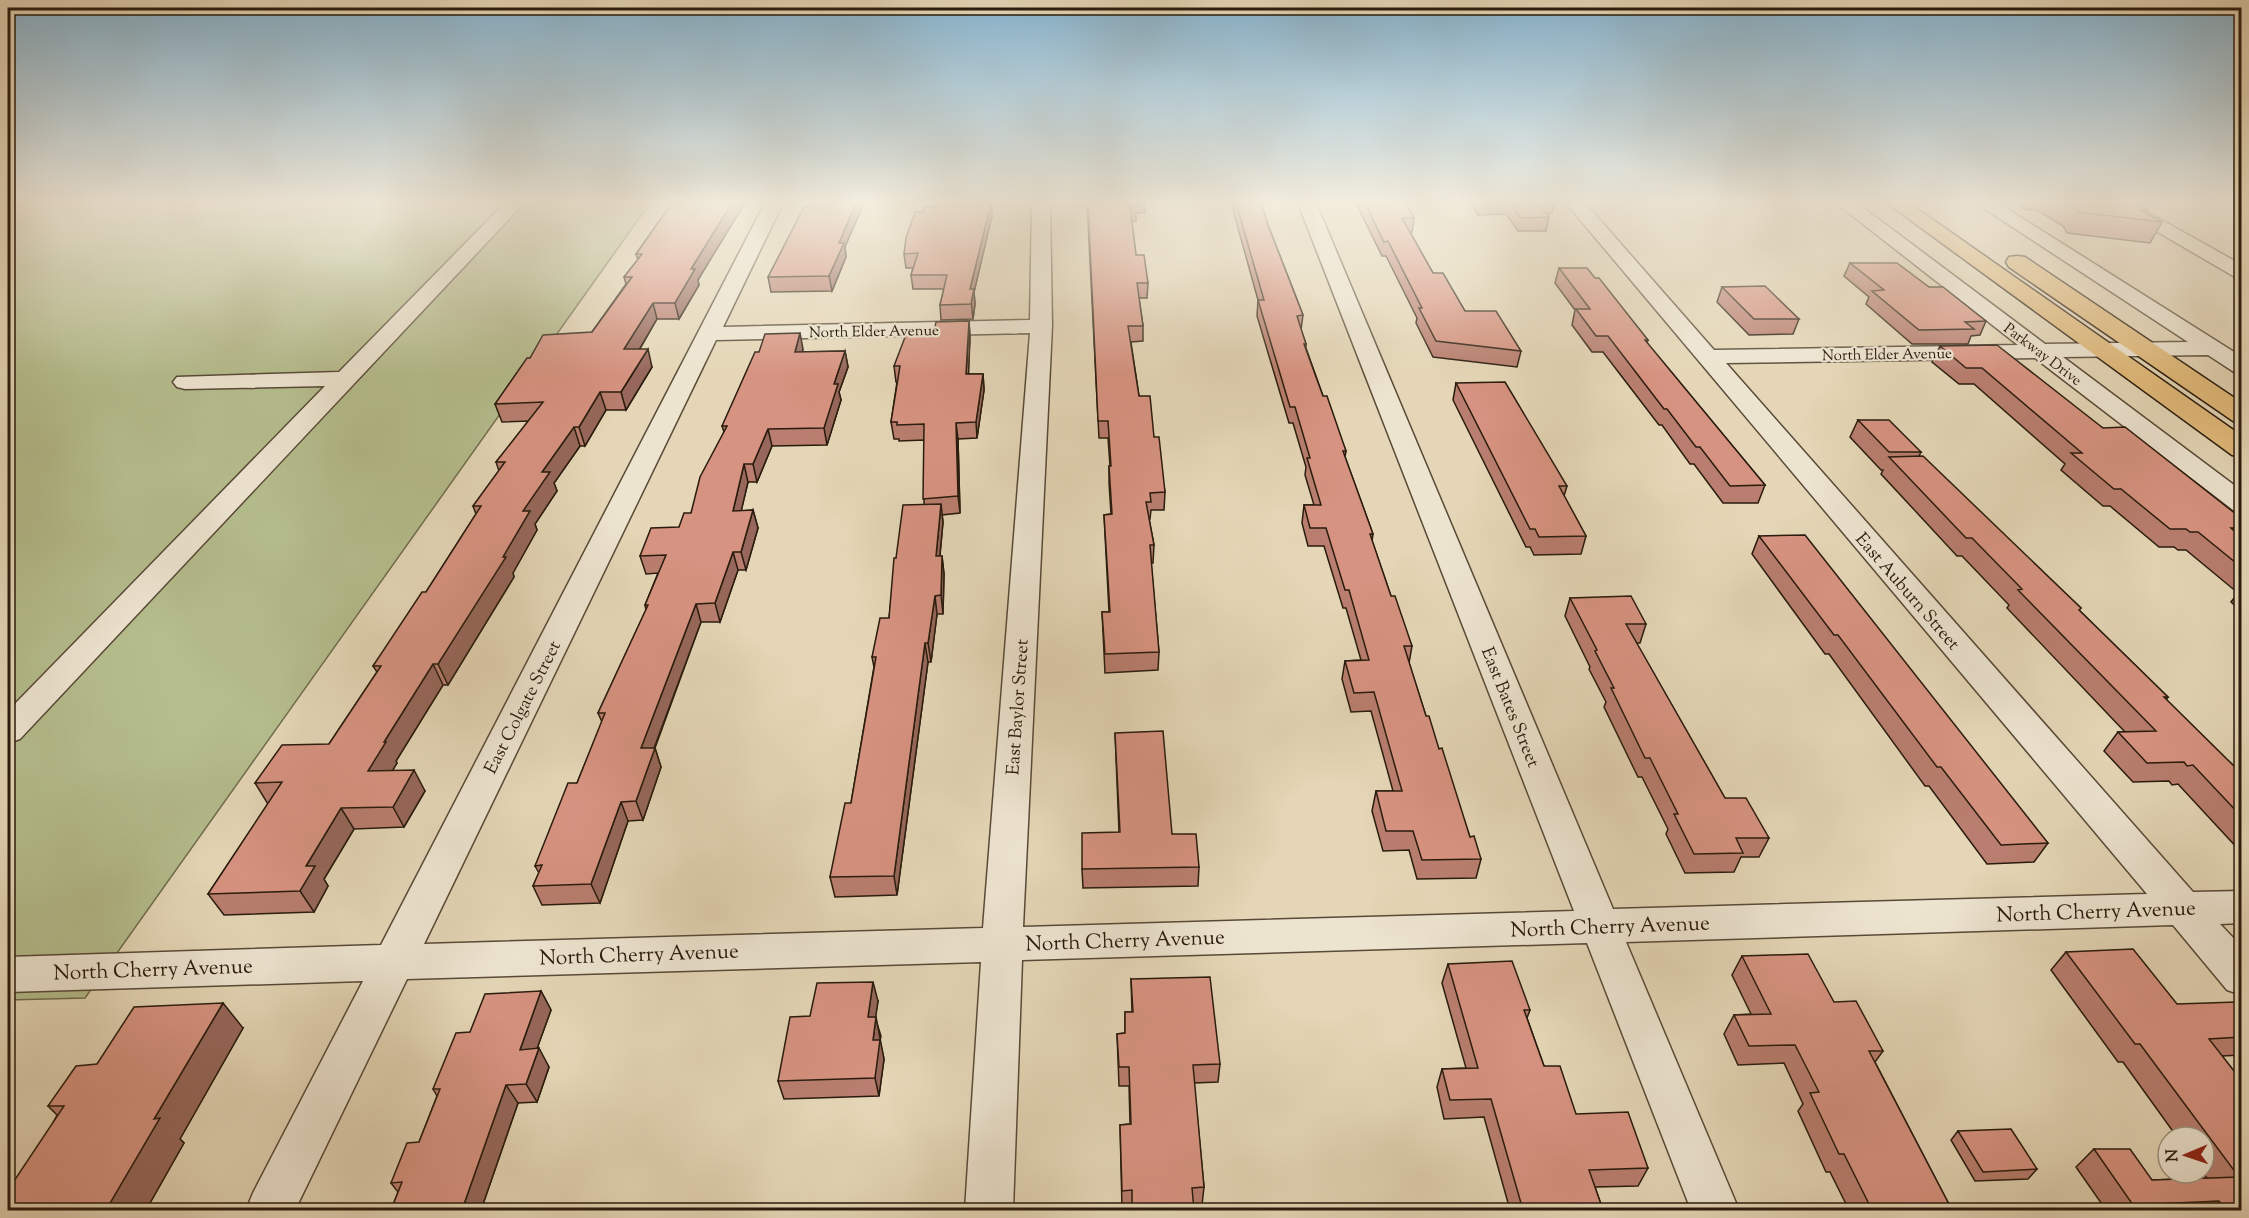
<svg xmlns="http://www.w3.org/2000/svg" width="2249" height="1218" font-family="'Sorts Mill Goudy',serif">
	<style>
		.green { fill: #b5bd8d; stroke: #6f6c4d; stroke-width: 1.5 }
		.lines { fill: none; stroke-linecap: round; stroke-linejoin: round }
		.minor-casing { stroke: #584a37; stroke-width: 3 }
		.highway-casing { stroke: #291b0d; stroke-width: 3 }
		.minor { fill: #ede4d0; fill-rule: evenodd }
		.highway { fill: #e2bb7b; fill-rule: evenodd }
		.wall { fill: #b97e6f; stroke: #291b0d; stroke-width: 1.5 }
		.shaded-wall { fill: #96675a; stroke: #291b0d; stroke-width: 1.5 }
		.building { fill: #d79381; stroke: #291b0d; stroke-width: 1.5 }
		.labels { text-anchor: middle; stroke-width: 4.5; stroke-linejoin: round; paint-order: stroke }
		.far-street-label { font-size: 15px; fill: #291b0d; stroke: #ede4d0 }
		.street-label { font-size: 18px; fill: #291b0d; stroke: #ede4d0 }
		.near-street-label { font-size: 21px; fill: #291b0d; stroke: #ede4d0 }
	</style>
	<rect width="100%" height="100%" fill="#e4d6b6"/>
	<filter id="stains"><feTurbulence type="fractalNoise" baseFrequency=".00333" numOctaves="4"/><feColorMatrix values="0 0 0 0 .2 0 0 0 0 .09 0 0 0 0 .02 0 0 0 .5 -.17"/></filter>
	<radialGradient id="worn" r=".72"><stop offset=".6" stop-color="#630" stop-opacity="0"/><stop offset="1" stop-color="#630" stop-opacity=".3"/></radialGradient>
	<!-- green -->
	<path class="green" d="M8,203H650L85,998L8,1000Z"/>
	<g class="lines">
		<defs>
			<path id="minor" d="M505,203H524L20,739L8,743V711L325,386L185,389L177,387L173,382L177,377L339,372Z
				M765,203H783L723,327L1030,320L1032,203H1050L1052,326L1023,927L1574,911L1298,203H1316L1613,909L2147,894L1566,203H1585L1714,350L2018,345L1836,203H1857L2045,344L2188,342L1976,203H1998L2242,357V374L2234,372L2208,355L2063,357L2242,491V512L2233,510L2035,358L1726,363L2193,892L2242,891V923L2220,924L2242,947V995L2227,990L2173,925L1626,942L1739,1210H1691L1587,943L1022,960L1013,1210H965L981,962L407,979L295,1210H246L253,1193L363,981L8,992V957L381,945ZM1030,333L983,928L424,944L716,340Z
				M2108,203H2131L2242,265V279L2235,277Z"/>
			<path id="highway" d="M1887,203H1909L2242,436V457L2232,455Z
				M2017,256L2025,257L2242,403V423L2233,421L2009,267L2006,262L2009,257Z"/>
		</defs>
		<!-- minor casing -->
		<use href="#minor" class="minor-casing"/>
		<!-- highway casing -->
		<use href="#highway" class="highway-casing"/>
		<!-- minor -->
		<use href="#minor" class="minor"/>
		<!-- highway -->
		<use href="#highway" class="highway"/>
	</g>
	<!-- wall -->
	<path class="wall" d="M672,203L699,285L679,319H657L640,349L652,367L626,410H606L585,446H580L554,483L557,491L535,524L537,530L513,573L514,577L448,685H443L396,761L397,763L392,771L425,791L404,827L354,829L324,879L328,886L314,912L224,915L208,894L268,804L255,783L329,744L377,672L373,666L426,592L476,514L473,506L499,471L496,462L529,421L502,422L495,404L530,358L592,332L626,284L624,277L638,260L636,254Z
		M991,203L992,216L974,292L975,304L973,319L941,320L940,305L944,289H913L911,275L913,268H906L904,254L923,212Z
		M1087,203H1145V213H1136V221H1132L1136,255L1148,283L1147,298H1139L1143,326V341L1131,342L1139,396L1154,437L1165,492L1164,510H1151L1150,519H1149L1154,545L1153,563H1151L1159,652L1158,670L1105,673L1102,612H1109L1104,515L1111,514L1109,483V466H1110L1108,438H1099Z
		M1231,203H1261L1268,225L1303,315L1301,330L1306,344V348L1323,396L1346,451L1345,457L1373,534L1372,541L1391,596L1412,646L1409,663L1426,716L1439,749L1470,837L1481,859L1476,878L1417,879L1409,850L1383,851L1372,811L1376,791H1393L1371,711L1351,712L1342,679L1345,661L1361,660L1346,608H1343L1324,546H1308L1302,523L1304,505H1314L1305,475L1306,467L1293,423H1289L1257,316L1258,300Z
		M1356,203H1406L1414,218L1412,232H1410L1433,273L1465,311L1521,351L1517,367L1433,357L1416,323L1417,318L1386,256H1382Z
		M1471,203H1555L1552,213H1546L1549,217L1546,231H1518L1506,214L1478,215Z
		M2016,203H2136L2148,210L2146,213L2162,222L2150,243L2067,233L2063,226L2037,210H2026Z
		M845,247L846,257L832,291L771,292L768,277Z
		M1850,263L1929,287L1986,321L1980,335L1971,336L1968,344H1912L1866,304L1869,297L1844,276Z
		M1559,268L1648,340L1647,343L1765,485L1758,503H1723L1694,464H1690L1662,425H1659L1603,352H1592L1572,325L1575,310L1555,283Z
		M1722,287L1799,319L1793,334L1749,335L1717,302Z
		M969,321L970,337L968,374H983L984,390L977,438L958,439L960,513L942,515L943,522L940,556H942L944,574L943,614H937L931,662H928L897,895L835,897L830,877L851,803L874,667L872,657L889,618L896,558L924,505V440L899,441V439H894L891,422L897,382H896L894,366L934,332Z
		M1940,346L2103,428L2241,518V611L2231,602L2238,593L2186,550H2178L2174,547H2159L2110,506H2103L2061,470L2065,464L1974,384H1959L1932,362Z
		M803,349L802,352L845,351L848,367L839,392L841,400L827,445L772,446L757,482H748L741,511L753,510L758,528L746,570H738L720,622H701L655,748L661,767L643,820L628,821L600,903L542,905L533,886L539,873L535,866L577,783L602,722L598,713L646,610L645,605L658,573L646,574L640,556L679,527L691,513L724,432L722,426Z
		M1456,383L1567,486L1564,496L1586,536L1581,554L1534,555L1530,547H1526L1453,400Z
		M1858,420L1921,452L1919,456L2081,608L2079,610L2168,697L2166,700L2241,773V852L2178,784L2172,785L2169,781L2133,782L2104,751L2118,732H2125L2007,608L2009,605L1962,556H1957L1881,474L1883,470H1881L1850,437Z
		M1759,536L2048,843L2034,862L1987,864L1929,786H1925L1829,654H1825L1752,554Z
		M1570,598L1646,624L1640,643H1636L1725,798L1769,838L1759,857H1741L1734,872L1685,873L1666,834L1668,829L1642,777H1638L1604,707L1606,702L1589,669L1590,667L1565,616Z
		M1115,733L1172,834L1199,867L1198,886L1083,888L1082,869L1119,832Z
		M2066,952L2177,1004L2241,1037V1055L2222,1056L2241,1080V1210H2106L2076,1167L2094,1149L2152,1180L2207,1178L2203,1173H2204V1137H2177L2123,1062H2118L2051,970Z
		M1742,956L1834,1002L1883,1051L1875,1062L1952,1210H1849L1830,1172H1826L1798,1111L1803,1104L1784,1063L1738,1065L1724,1034L1734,1015L1751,1014L1732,975Z
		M1448,964L1530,1010L1527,1018L1544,1066L1576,1114L1648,1168L1638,1186L1595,1187L1603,1210H1510L1484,1117L1444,1119L1437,1087L1442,1069L1466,1068L1442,983Z
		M1131,979L1220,1064L1218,1082L1194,1083L1204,1187L1202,1205H1193L1194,1210H1132L1131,1208H1122L1120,1125L1130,1124L1129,1086H1119L1117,1034L1125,1033V1012H1132Z
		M541,991L551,1010L537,1048L549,1067L537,1102L518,1103L481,1210H391L398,1192L391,1183L419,1142L437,1096L433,1089L470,1032Z
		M878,1001L875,1017L881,1036L880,1041L884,1059L879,1096L784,1099L778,1081L810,1016Z
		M243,1028L180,1139L184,1143L146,1210H8L57,1115L48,1106L97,1064Z
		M1958,1131L2037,1169L2028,1179L1975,1181L1951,1140Z"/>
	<!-- shaded-wall -->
	<path class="shaded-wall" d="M732,203H745L698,280L699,285L679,319L675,303L691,269Z
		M856,203H864L845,247L846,257L832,291L829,276L839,243Z
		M991,203L992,216L974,292L975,304L973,319L970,289Z
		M653,303L657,319L629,367L624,349Z
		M969,321L970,337L968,390L966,374Z
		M800,333L803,349L798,368L795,352Z
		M648,349L652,367L626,410L621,392Z
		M845,351L848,367L839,392L841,400L827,445L824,428L834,384Z
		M983,374L984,390L977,438L976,422Z
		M600,392L606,410L585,446L579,427Z
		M956,423L958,439L960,513L958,496Z
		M574,427L580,446L554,483L557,491L535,524L537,530L513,573L514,577L448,685L438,664L503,557L523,511L542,472Z
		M768,429L772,446L757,482L753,464Z
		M744,464L748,482L737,529L733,511Z
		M941,504L943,522L938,574L936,556Z
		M753,510L758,528L746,570L741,552Z
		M733,552L738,570L720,622L715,603Z
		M942,556L944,574L943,614L941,595Z
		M935,596L937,614L931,662L928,643Z
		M696,604L701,622L647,767L641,748Z
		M925,643L928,662L897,895L894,876Z
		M433,664L443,685L396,761L397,763L380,792L368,771L384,742Z
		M655,748L661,767L643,820L636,801Z
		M414,770L425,791L404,827L393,807Z
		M621,802L628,821L600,903L591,884Z
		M341,808L354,829L324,879L328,886L314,912L300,891L306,866Z
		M873,982L878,1001L873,1036L868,1017Z
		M541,991L551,1010L530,1068L520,1050Z
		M223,1003L243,1028L180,1139L184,1143L146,1210H115L109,1205L154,1119Z
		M876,1017L884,1059L879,1096L875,1078L873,1040Z
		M539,1048L549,1067L537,1102L526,1084Z
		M506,1085L518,1103L481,1210H466L463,1207Z
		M98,1206L103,1210H95Z"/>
	<!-- building -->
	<path class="building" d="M672,203H732L691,269H695L675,303H653L624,349H648L621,392H600L579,427H574L542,472H550L523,511H530L503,557H506L438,664H433L384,742H386L368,771L414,770L393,807L341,808L306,866H315L300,891L208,894L282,782L255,783L282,745L329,744L381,666H373L422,592H426L481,506H473L505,462H496L543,402L495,404L527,358H530L543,335L592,332L632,277H624L642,254H636Z
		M809,203H856L839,243H844L829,276L768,277L804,207H808Z
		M954,203H991L970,289H974L971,304L940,305L947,275H911L918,253L904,254L906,238L915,212H923L924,207L953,205Z
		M1088,203H1136V207H1130L1136,255H1144L1148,283H1137L1143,326H1128L1139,396H1150L1154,437H1159L1165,492L1150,493L1151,502H1146L1154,545H1150L1159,652L1105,654L1102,612H1110L1104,515L1112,514L1109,466H1111L1108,421H1098Z
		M1236,203H1261L1268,225L1303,315L1297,316L1306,344H1304L1323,396H1327L1346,451H1343L1373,534H1370L1391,596H1395L1412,646H1404L1426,716H1429L1439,749L1442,748L1470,837L1474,836L1481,859L1422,860L1413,831H1386L1376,791H1402L1374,692L1354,693L1345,661L1369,660L1349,590H1345L1326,528H1310L1304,505H1321L1307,458H1310L1295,407H1290L1258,300H1264Z
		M1365,203H1406L1414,218H1402L1433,273H1443L1465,311H1496L1521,351L1436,341L1419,308H1422L1390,245L1388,241L1384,242Z
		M1510,203H1539L1549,217L1521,218Z
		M2070,203H2136L2148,210H2140L2162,222L2078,212L2074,205Z
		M1850,263H1897L1929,287H1943L1986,321L1965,322L1974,329L1919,330L1872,291L1884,290Z
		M1559,268H1587L1595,278H1599L1648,340H1645L1765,485L1730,486L1700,447H1696L1667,409H1664L1608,336H1596L1576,309H1590Z
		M1765,286L1799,319H1754L1722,287Z
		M969,321L966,374H983L976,422L956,423L958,496L923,499L924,424L897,425V422H891L900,366H894L907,332H934L936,322Z
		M800,333L795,352L845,351L834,384H838L824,428L768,429L753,464H744L733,511L753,510L741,552H733L715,603L696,604L641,748H655L636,801L621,802L591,884L533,886L542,865L535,866L568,783H577L605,713H598L648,605H645L666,555L640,556L651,528L679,527L684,513H691L700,477L727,426H722L755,352H759L765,334Z
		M1997,345L2103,428L2125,427L2241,518V528H2231L2241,537V567L2198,532H2190L2186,529H2170L2121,489H2114L2071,453H2082L1982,368H1966L1940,346Z
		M1505,382L1567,486H1559L1586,536L1539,537L1535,529H1530L1456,383Z
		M1858,420H1889L1921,452H1889Z
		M1923,456L2081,608L2079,610L2168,697H2164L2241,773V816L2193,765L2187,766L2184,762L2147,763L2118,732L2156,731L2018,590L2022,589L1972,538H1966L1889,457Z
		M941,504L936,556H942L941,595L935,596L928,643H925L894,876L830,877L845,803H851L876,657H872L880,618H889L894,558H896L903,505Z
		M1805,535L2048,843L2001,845L1941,767H1937L1838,635H1834L1759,536Z
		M1631,596L1646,624H1626L1725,798H1746L1769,838H1736L1743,853L1694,854L1674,814H1678L1650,758H1645L1611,688H1614L1595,651L1597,650L1570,598Z
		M1163,731L1172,834H1196L1199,867L1082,869V833L1120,832L1115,733Z
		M2133,949L2177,1004L2237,1002L2241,1008V1037L2209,1039L2241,1080V1210H2226L2219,1201L2133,1205L2094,1149H2130L2152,1180L2239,1177L2140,1044H2135L2066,952Z
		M1808,954L1834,1002L1856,1001L1883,1051H1869L1952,1210H1872L1844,1154H1839L1810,1093L1819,1092L1795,1045L1749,1046L1734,1015L1771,1014L1742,956Z
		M1512,961L1530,1010H1524L1544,1066H1560L1576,1114L1628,1112L1648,1168L1589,1170L1603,1210H1523L1491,1099L1450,1100L1442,1069L1478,1068L1448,964Z
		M1210,977L1220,1064L1193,1065L1204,1187L1192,1188L1194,1210H1132V1190L1122,1191L1120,1125L1131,1124L1129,1067H1119L1117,1034L1125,1033V1012H1133L1131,979Z
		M873,982L868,1017H876L873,1040H880L875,1078L778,1081L790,1017L810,1016L817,983Z
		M541,991L520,1050L539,1048L526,1084L506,1085L463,1207L456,1208L455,1210H391L402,1182L391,1183L407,1143L419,1142L440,1089H433L456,1033L470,1032L485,994Z
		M223,1003L154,1119L160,1118L109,1205L98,1206L95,1210H8V1190L64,1106H48L76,1066L97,1064L134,1007Z
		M2011,1129L2037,1169L1983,1172L1958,1131Z"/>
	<!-- sky -->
	<linearGradient id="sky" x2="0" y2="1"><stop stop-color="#87b6d2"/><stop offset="0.54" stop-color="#f3edde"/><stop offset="1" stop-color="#f3edde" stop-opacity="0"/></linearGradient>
	<rect width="2249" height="374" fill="url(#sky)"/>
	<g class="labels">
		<!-- far-street labels -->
		<g class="far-street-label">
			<text transform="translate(874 331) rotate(-1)" y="5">North Elder Avenue</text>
			<text transform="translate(1887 354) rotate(-1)" y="5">North Elder Avenue</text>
			<text transform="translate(2043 354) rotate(37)" y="5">Parkway Drive</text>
		</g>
		<!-- street labels -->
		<g class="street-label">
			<text transform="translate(1908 591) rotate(49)" y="6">East Auburn Street</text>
			<text transform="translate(522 707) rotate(-63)" y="6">East Colgate Street</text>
			<text transform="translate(1017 707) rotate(-86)" y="6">East Baylor Street</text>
			<text transform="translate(1511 707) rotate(68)" y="6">East Bates Street</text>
		</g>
		<!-- near-street labels -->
		<g class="near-street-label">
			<text transform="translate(2096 911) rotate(-2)" y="7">North Cherry Avenue</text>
			<text transform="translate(1610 926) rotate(-2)" y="7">North Cherry Avenue</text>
			<text transform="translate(1125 940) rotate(-2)" y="7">North Cherry Avenue</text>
			<text transform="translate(639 954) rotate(-2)" y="7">North Cherry Avenue</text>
			<text transform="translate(153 969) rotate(-2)" y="7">North Cherry Avenue</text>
		</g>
	</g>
	<!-- margin -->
	<rect width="2249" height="1218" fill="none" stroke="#e4d6b6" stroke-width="30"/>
	<rect x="9" y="9" width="2231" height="1200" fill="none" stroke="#291b0d" stroke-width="3"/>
	<rect x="15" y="15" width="2219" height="1188" fill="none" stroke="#291b0d" stroke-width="1.5"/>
	<!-- north arrow -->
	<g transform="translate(2186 1155) rotate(268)"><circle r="28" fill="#ede4d0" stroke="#9f9482" stroke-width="1.5"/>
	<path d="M0-4.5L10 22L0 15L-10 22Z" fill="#8f2418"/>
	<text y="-9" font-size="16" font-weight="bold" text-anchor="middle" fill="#291b0d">N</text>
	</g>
	<rect width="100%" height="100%" filter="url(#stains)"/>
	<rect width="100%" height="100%" fill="url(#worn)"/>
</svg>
